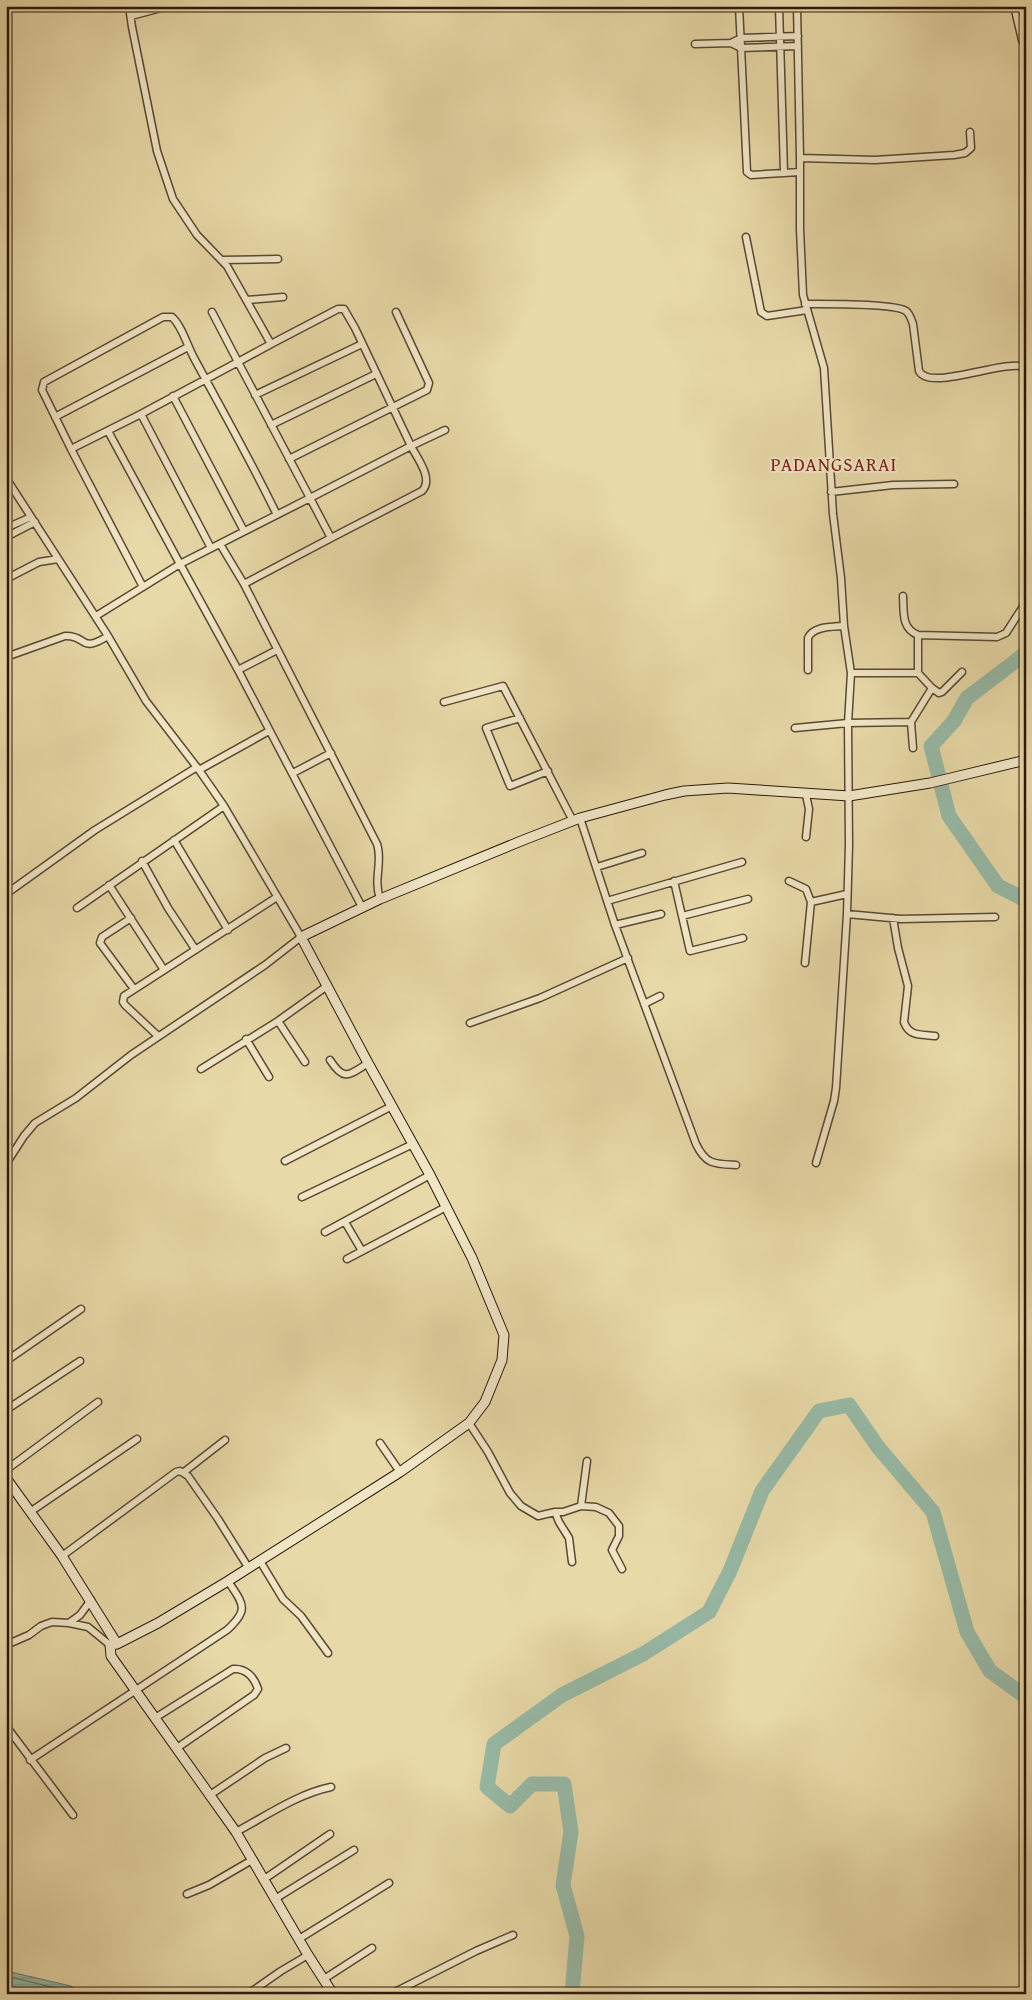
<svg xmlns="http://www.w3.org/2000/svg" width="1032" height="2000" font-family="'Gentium Book Plus',serif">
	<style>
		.water { fill: url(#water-rules); stroke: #6c7969 }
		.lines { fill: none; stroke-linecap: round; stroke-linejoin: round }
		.shore { stroke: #61695a; stroke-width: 1 }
		.river { stroke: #97baa7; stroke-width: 15 }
		.street-casing { stroke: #5a4833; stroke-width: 9 }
		.secondary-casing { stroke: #2b180c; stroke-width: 11 }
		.street { stroke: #f0e6c6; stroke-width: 6 }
		.secondary { stroke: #f0e6c6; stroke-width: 9 }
		.labels { text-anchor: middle; stroke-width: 4; stroke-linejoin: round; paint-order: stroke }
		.quarter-label { font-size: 19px; letter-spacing: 1px; fill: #7a1f14; stroke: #f0e6c6 }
	</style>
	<defs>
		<pattern id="water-rules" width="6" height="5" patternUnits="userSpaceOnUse" patternTransform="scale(1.25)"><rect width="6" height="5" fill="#97baa7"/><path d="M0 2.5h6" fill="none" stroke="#829f8f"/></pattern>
	</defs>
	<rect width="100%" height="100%" fill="#e8d9a8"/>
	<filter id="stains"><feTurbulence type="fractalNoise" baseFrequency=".004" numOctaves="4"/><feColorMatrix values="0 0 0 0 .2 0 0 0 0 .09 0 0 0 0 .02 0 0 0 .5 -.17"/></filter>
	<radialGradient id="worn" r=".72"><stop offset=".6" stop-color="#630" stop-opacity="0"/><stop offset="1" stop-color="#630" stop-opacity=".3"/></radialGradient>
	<!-- water -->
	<path class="water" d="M6,1971L71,1986L82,1994H6Z"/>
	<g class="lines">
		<!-- shore -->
		<path class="shore" d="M6,1976L68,1991L73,1994"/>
		<!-- river -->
		<path class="river" d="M1026,653L967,698L954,721L931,746L949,816L998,886L1026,900
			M572,1994L577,1936L563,1885L571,1832L564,1784H532L510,1806L487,1787L494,1744L562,1695L643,1654L709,1612L730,1571L762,1491L819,1411L849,1405L878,1447L933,1512L967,1632L990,1671L1026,1697"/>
		<defs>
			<path id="street" d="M129,6L132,27L157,151L173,199L197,235L227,266L271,344L238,362L310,498L180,564L238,670L362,907
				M739,6L747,172L751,175L800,172
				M779,6L784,172
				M797,6L800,158V229L803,295L824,368L833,514L841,578L844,626L851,673L848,723L849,845L847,914L836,1088L834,1101L816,1163
				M953,6H956
				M1014,6L1022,40L1026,46
				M131,16L161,8
				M731,43L741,48L798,46
				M695,44L731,43L741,38L798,36
				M800,158L875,160L954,155L965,153L971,148L970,132
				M746,237L761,312L767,316L807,310
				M222,260L278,259
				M247,300L283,297
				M805,304C822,304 895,303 906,311C910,314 911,319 913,324L919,371C930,392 1003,359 1026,367
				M255,395L362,344
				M173,396L244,531
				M141,414L211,548
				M55,417L188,347
				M271,425L376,374
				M71,449L42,390L44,382L163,317H172C182,326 187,345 194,358C222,410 251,461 277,515
				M289,459L427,390L429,383L396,312
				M6,478L108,636L146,701L199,770L224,806L301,937L265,965L131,1055L76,1098L35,1123L24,1136L6,1164
				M831,492L893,485L954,484
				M6,528L31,517
				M6,537L35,522
				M331,538L422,491C434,479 417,458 411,446L445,430
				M220,544L244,584L377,844C383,862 373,878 380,899
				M6,579L39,562L58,559
				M244,584L331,538L310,498L411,446L355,328L344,309H338L271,344
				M143,587L71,449L141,414L238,362L212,312
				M903,596C904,612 901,628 918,635
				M96,616L180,564L108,431
				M6,657L65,636C88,635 79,654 108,636
				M238,670L277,650
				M808,670V638C813,626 832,627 844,626
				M851,673H918L932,688L939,693L942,692L962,672
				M918,673V635L997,637L1006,633L1026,602
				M444,702L503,686L573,821
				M520,718L486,728L510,786L548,771
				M795,728L848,723L911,722
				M913,748L911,722L932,688
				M199,770L269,731
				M293,773L331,753
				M580,818L615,925L696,1144C706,1165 715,1164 736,1165
				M806,837L809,809L806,795
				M174,840L228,930
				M142,861L168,908L195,949
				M597,867L642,853
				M674,881L690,951L743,938
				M789,881L806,889L811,902
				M109,885L164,970
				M6,894L95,830L197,767
				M607,901L742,862
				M77,908L224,806
				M847,914L901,919L995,917
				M682,916L748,899
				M131,918L102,937L100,943L134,989
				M893,918L898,948L908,986L904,1022C909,1037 922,1034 935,1036
				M615,925L661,914
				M805,963L811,902L847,894
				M644,1004L660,996
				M278,1021L305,1062
				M470,1023L540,998L628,958
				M158,1036L125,1005L123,1002L124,996L277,897
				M246,1039L269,1077
				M330,1060C344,1082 349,1075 368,1063
				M201,1069L278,1021L327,986
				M285,1161L392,1106
				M302,1197L413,1144
				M345,1222L362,1251
				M325,1232L430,1175
				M347,1259L446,1207
				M6,1361L81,1309
				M6,1410L80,1361
				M469,1423L488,1452L510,1493L521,1506L538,1516L555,1512H563L581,1506L596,1507L609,1513L619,1526V1536L612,1550L622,1569
				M380,1443L400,1472
				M6,1470L98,1402
				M184,1472L225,1440
				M581,1506L587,1461
				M30,1512L137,1439
				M555,1512L559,1522L569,1538L572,1562
				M62,1556L176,1472L180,1471L188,1476L218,1519L248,1567
				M260,1561L283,1599L301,1616L328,1653
				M69,1623L88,1627L110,1645
				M6,1645L29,1635L41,1626L52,1622L69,1623L80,1615L91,1600
				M155,1718L233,1669C246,1668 254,1677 258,1689L254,1695L177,1748
				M6,1726L73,1815
				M30,1760L227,1630C250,1609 243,1604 228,1581
				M210,1795L265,1758L286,1748
				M236,1832C266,1816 297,1794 331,1787
				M263,1880L330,1834
				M187,1894L209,1885L252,1860
				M275,1899L354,1850
				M299,1939L389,1883
				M324,1979L372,1948
				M248,1994L281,1971L308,1955
				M391,1994L476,1951L513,1935"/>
			<path id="secondary" d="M6,1478L62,1556L117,1644
				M333,1994L308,1955L236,1832L111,1656L110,1645L117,1644L158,1623L228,1581L400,1472L469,1423L485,1402L502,1360L504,1335L472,1258L430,1175L368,1063L301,937L380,899L521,841L580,818L665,795L684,791L728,788L849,796L930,783L1026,760"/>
		</defs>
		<!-- street casing -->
		<use href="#street" class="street-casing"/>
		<!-- secondary casing -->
		<use href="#secondary" class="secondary-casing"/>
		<!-- street -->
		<use href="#street" class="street"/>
		<!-- secondary -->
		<use href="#secondary" class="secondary"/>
	</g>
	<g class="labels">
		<!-- quarter labels -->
		<g class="quarter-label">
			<text x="834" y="471">PADANGSARAI</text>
		</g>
	</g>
	<!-- margin -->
	<rect width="1032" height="2000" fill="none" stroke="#e8d9a8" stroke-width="25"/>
	<rect x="8" y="8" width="1017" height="1985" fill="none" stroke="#2b180c" stroke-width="2.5"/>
	<rect x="12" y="12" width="1007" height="1975" fill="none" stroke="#2b180c"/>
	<rect width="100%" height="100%" filter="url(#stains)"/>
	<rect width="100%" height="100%" fill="url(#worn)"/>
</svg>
